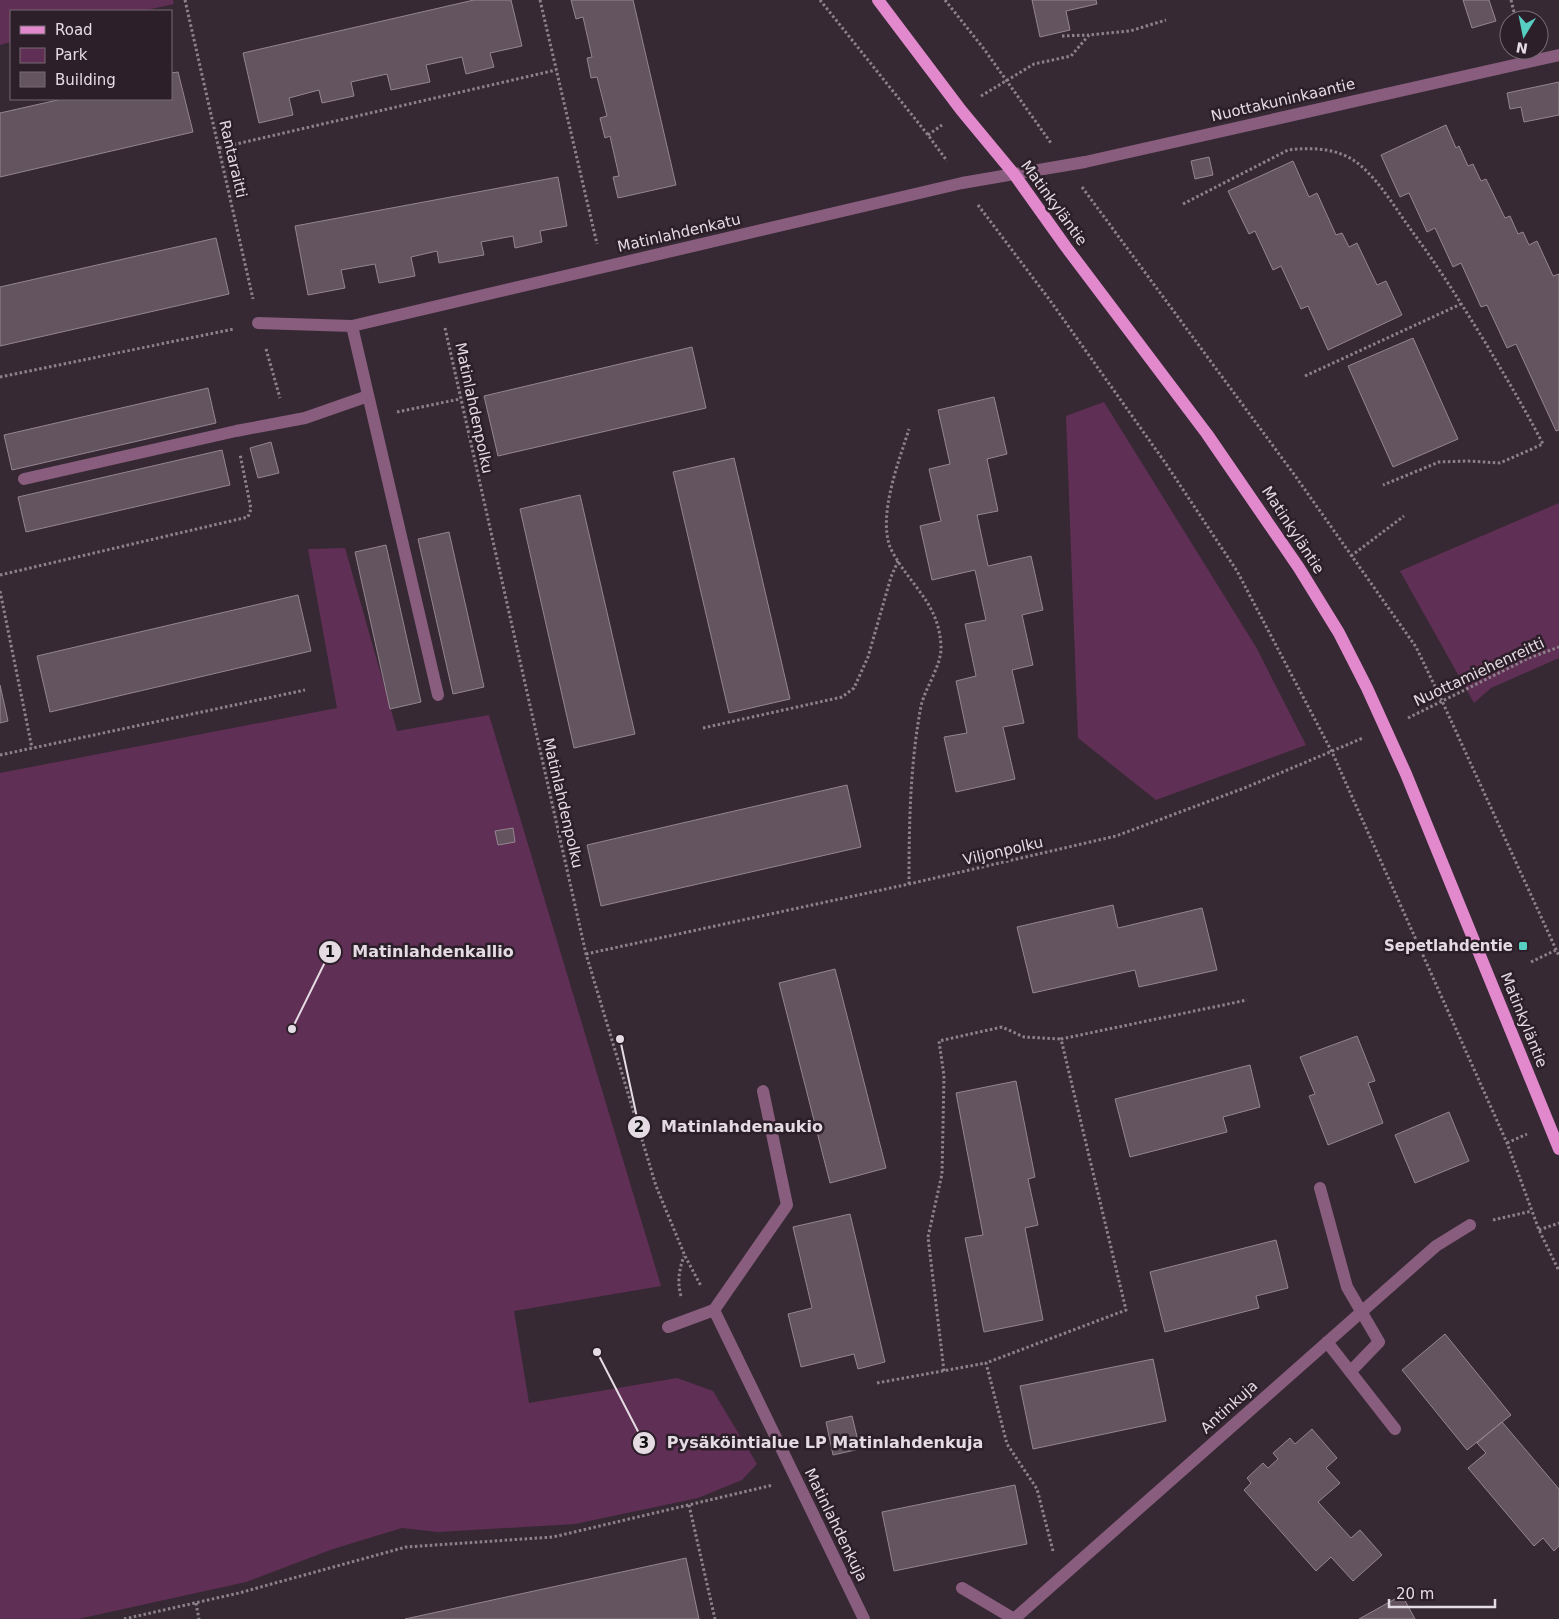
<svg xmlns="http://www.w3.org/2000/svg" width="1559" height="1619" font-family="'DejaVu Sans',sans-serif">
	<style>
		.green { fill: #602f55 }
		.building { fill: #63545f; stroke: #958590 }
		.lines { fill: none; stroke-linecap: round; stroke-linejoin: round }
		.path { stroke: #8d828a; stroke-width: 3; stroke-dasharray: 2.5 2.5; stroke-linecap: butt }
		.minor { stroke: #885d7e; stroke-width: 12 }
		.major { stroke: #e288cd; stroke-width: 12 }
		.poi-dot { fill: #57cec2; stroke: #2c1f29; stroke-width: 2 }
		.labels { text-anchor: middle; stroke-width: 5; stroke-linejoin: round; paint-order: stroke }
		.street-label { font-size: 15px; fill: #e5dce3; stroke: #2c1f29 }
		.poi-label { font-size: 15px; font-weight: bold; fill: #e5dce3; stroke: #2c1f29; text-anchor: end }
		.leader { fill: none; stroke: #e5dce3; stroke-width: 2 }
		.callout-dot { fill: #e5dce3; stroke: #2c1f29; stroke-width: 2 }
		.mark-label { font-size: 15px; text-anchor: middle; font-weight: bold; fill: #111 }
		.callout-label { font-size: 16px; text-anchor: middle; font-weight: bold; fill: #e5dce3; stroke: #2c1f29; stroke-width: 5; stroke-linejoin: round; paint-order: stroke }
	</style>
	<rect width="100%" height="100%" fill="#362933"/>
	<!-- green -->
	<path class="green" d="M0,0H173L174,4L142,11H11V42L0,45Z
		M1104,402L1256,647L1306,745L1156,800L1078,738L1066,416Z
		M1559,503V658L1491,688L1474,703L1400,571Z
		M345,548L397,731L489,715L661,1286L514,1311L529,1403L677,1378L713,1391L757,1464L742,1480L698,1498L575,1524L438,1532L402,1528L333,1549L246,1582L78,1619H0V773L337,708L308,549Z"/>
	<!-- building -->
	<path class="building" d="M474,0H511L522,46L490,53L494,67L466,74L462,57L426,65L430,82L391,90L387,74L351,82L354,96L322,103L319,90L289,98L293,115L259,123L243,53Z
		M571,0H633L676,185L618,198L613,177L619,176L610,136L605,138L600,118L607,116L597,77L591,78L587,58L592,57L583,17L576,19Z
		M1032,0H1096L1097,4L1066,11L1070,30L1040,37Z
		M1463,0H1489L1496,21L1472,28Z
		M178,72L193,132L0,177V113L62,99H171V73Z
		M1559,82V115L1524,122L1521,107L1510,109L1507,93Z
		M1446,125L1456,148L1459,146L1468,166L1473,164L1481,181L1486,179L1505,218L1510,216L1518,234L1523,232L1529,245L1537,241L1553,276L1559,274V430L1556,431L1516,344L1507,348L1487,305L1481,307L1461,263L1453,267L1435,228L1427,232L1409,193L1400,197L1381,155Z
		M1209,157L1213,175L1195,179L1191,161Z
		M1293,161L1309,197L1317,193L1336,235L1342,233L1349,247L1357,243L1377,285L1386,281L1402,315L1328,350L1308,306L1301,309L1281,266L1273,270L1255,231L1249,234L1228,191Z
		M558,177L567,226L540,231L542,242L515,248L513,236L481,242L484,255L439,263L437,251L411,257L415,276L379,283L375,264L341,270L345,288L308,295L295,226Z
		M216,238L229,294L0,346V287Z
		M1413,338L1458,439L1393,467L1348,366Z
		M692,347L706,408L498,456L484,396Z
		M208,388L216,423L12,470L4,435Z
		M994,397L1007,454L987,459L998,511L977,515L988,566L1031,556L1043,610L1022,615L1033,665L1012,670L1024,723L1003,727L1015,779L956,792L944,737L967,733L956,681L976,676L965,624L986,620L975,570L932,580L920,526L941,521L929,469L950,464L938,410Z
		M271,442L279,473L258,478L250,448Z
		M222,450L230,485L26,532L18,497Z
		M734,458L790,699L729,713L673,472Z
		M580,495L635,734L574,748L520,509Z
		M449,532L484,687L453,694L418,539Z
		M386,545L421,702L390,709L355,552Z
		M298,595L311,651L50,712L37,656Z
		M0,685L8,721L0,723Z
		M847,785L861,847L601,906L587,845Z
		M513,828L515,842L498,845L495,831Z
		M1113,905L1118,928L1202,908L1217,970L1139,987L1135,970L1033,993L1017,927Z
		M835,969L886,1168L830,1183L779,983Z
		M1357,1036L1375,1081L1368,1083L1383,1123L1328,1145L1309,1096L1315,1094L1300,1057Z
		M1250,1065L1260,1107L1223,1117L1227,1132L1130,1157L1115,1099Z
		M1016,1081L1035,1177L1028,1179L1038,1225L1025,1228L1043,1320L984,1332L965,1238L983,1235L956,1093Z
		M1449,1112L1469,1161L1415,1183L1395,1135Z
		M850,1214L885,1362L858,1369L854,1354L801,1367L788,1314L812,1308L793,1227Z
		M1276,1240L1288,1288L1256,1296L1259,1308L1165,1332L1150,1272Z
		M1445,1334L1511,1415L1467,1450L1402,1370Z
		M1153,1359L1166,1421L1033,1449L1020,1386Z
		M852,1416L860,1449L833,1455L826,1422Z
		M1502,1422L1559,1489V1546L1554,1551L1543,1538L1534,1546L1468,1468L1486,1453L1477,1443Z
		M1312,1429L1337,1458L1326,1468L1340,1483L1318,1502L1351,1538L1360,1530L1382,1555L1353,1581L1331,1557L1316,1571L1244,1490L1251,1483L1247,1478L1263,1463L1268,1468L1278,1459L1273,1453L1290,1438L1295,1444Z
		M1015,1485L1027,1544L894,1571L882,1512Z
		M686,1558L699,1619H405Z
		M1402,1595L1415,1619H1359Z"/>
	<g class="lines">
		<!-- path -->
		<path class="path" d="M185,0L253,299
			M540,0L597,244
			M820,0L928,135L947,161
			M945,0L984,49L1051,143
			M1511,0L1516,20
			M1062,36L1088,35
			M981,96L1034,64L1071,56L1089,35L1130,31L1166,20
			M928,135L942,125
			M219,148L556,70
			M1082,187L1296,477L1416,647L1442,701L1559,956
			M1183,204L1288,150C1313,147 1340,148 1360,165C1382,184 1397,211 1414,234C1440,269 1462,305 1485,342C1505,376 1525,409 1543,444L1500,463L1468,461L1439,462L1383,485
			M978,205L1049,299L1164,461L1237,571L1332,752L1507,1143L1539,1230L1559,1271
			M445,328L586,954L656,1186L685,1256L701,1286
			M266,349L280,398
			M1305,376L1461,304
			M0,377L234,329
			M397,412L460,399
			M1351,556L1404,516
			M0,575L248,517L251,509L240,454
			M0,591L32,748
			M1408,718L1529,658L1559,647
			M703,728L842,697L854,688L868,657L891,577L898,561
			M0,755L305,690
			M909,884C909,824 910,765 921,706C925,688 942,665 941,646C939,608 918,592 899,563C896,558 892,552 890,547C878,514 899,461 909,429
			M586,954L909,884L1116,836L1247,787L1363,738
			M1531,962L1556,950
			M1507,1143L1527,1134
			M1493,1220L1532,1211
			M1539,1230L1559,1223
			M681,1296C677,1282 679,1270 684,1256
			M944,1371L928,1237L942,1174L944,1076L939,1041L1002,1027L1024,1037L1061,1039
			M877,1383L986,1363
			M689,1505L715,1619
			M1053,1551L1037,1489L1007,1444L986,1363L1126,1310L1061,1039L1247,1000
			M196,1603L199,1619
			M124,1619L239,1593L406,1547L553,1537L773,1485"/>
		<!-- minor -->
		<path class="minor" d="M258,323L352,326L962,183L1085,162L1559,55
			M352,326L438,695
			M24,479L236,431L305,418L368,396
			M1320,1188L1347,1287L1379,1342L1350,1372
			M714,1310L864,1619
			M668,1327L714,1310L787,1205L763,1091
			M1327,1342L1395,1429
			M962,1588L1014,1619
			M1014,1619L1436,1246L1470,1225"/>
		<!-- major -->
		<path class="major" d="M878,0L961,110L1014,174L1066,247L1207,434L1299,568L1339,633L1367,688L1406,774L1559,1149"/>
	</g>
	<!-- markers -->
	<rect class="poi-dot" x="1518" y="941" width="10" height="10" rx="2.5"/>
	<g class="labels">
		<!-- street labels -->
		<g class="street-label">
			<text transform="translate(1283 100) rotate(-13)" y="5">Nuottakuninkaantie</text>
			<text transform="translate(233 159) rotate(77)" y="5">Rantaraitti</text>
			<text transform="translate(1054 203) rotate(54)" y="5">Matinkyläntie</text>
			<text transform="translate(679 233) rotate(-13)" y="5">Matinlahdenkatu</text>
			<text transform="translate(474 408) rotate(78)" y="5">Matinlahdenpolku</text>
			<text transform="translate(1293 530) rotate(57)" y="5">Matinkyläntie</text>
			<text transform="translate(1479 672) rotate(-25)" y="5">Nuottamiehenreitti</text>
			<text transform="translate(563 803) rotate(77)" y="5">Matinlahdenpolku</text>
			<text transform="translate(1003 851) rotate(-13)" y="5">Viljonpolku</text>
			<text transform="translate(1524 1020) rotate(68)" y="5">Matinkyläntie</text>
			<text transform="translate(1229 1407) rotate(-42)" y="5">Antinkuja</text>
			<text transform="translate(836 1525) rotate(64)" y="5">Matinlahdenkuja</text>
		</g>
		<!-- poi labels -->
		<g class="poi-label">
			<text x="1513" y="951">Sepetlahdentie</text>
		</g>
	</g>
	<!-- callouts -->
	<path class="leader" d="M292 1029L330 952M620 1039L639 1127M597 1352L644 1443"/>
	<g class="callout-dot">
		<circle cx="292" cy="1029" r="5"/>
		<circle cx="620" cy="1039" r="5"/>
		<circle cx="597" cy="1352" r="5"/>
		<circle cx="330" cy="952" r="12"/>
		<circle cx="639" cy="1127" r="12"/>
		<circle cx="644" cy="1443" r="12"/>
	</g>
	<g class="mark-label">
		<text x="330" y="957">1</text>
		<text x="639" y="1132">2</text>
		<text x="644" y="1448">3</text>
	</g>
	<g class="callout-label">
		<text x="433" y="957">Matinlahdenkallio</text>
		<text x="742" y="1132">Matinlahdenaukio</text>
		<text x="825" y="1448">Pysäköintialue LP Matinlahdenkuja</text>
	</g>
	<!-- legend -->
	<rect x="10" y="10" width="162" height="90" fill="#2c1f29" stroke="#766b73"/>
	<rect x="20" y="26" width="25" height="8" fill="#e288cd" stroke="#766b73"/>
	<text x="55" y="35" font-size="15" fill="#e5dce3">Road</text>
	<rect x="20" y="48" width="25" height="15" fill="#602f55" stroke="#766b73"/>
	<text x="55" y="60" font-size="15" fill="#e5dce3">Park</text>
	<rect x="20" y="72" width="25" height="15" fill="#63545f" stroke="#766b73"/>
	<text x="55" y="85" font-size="15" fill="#e5dce3">Building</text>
	<!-- north arrow -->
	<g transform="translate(1524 35) rotate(190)"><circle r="24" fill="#2c1f29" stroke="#766b73"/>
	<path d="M0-4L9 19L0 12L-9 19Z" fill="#57cec2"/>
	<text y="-8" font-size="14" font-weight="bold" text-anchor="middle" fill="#e5dce3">N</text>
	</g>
	<!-- scale -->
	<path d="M1389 1599v8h106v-8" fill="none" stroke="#e5dce3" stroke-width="2.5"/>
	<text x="1396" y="1599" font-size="15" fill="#e5dce3" stroke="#2c1f29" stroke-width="4" paint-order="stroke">20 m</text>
</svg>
